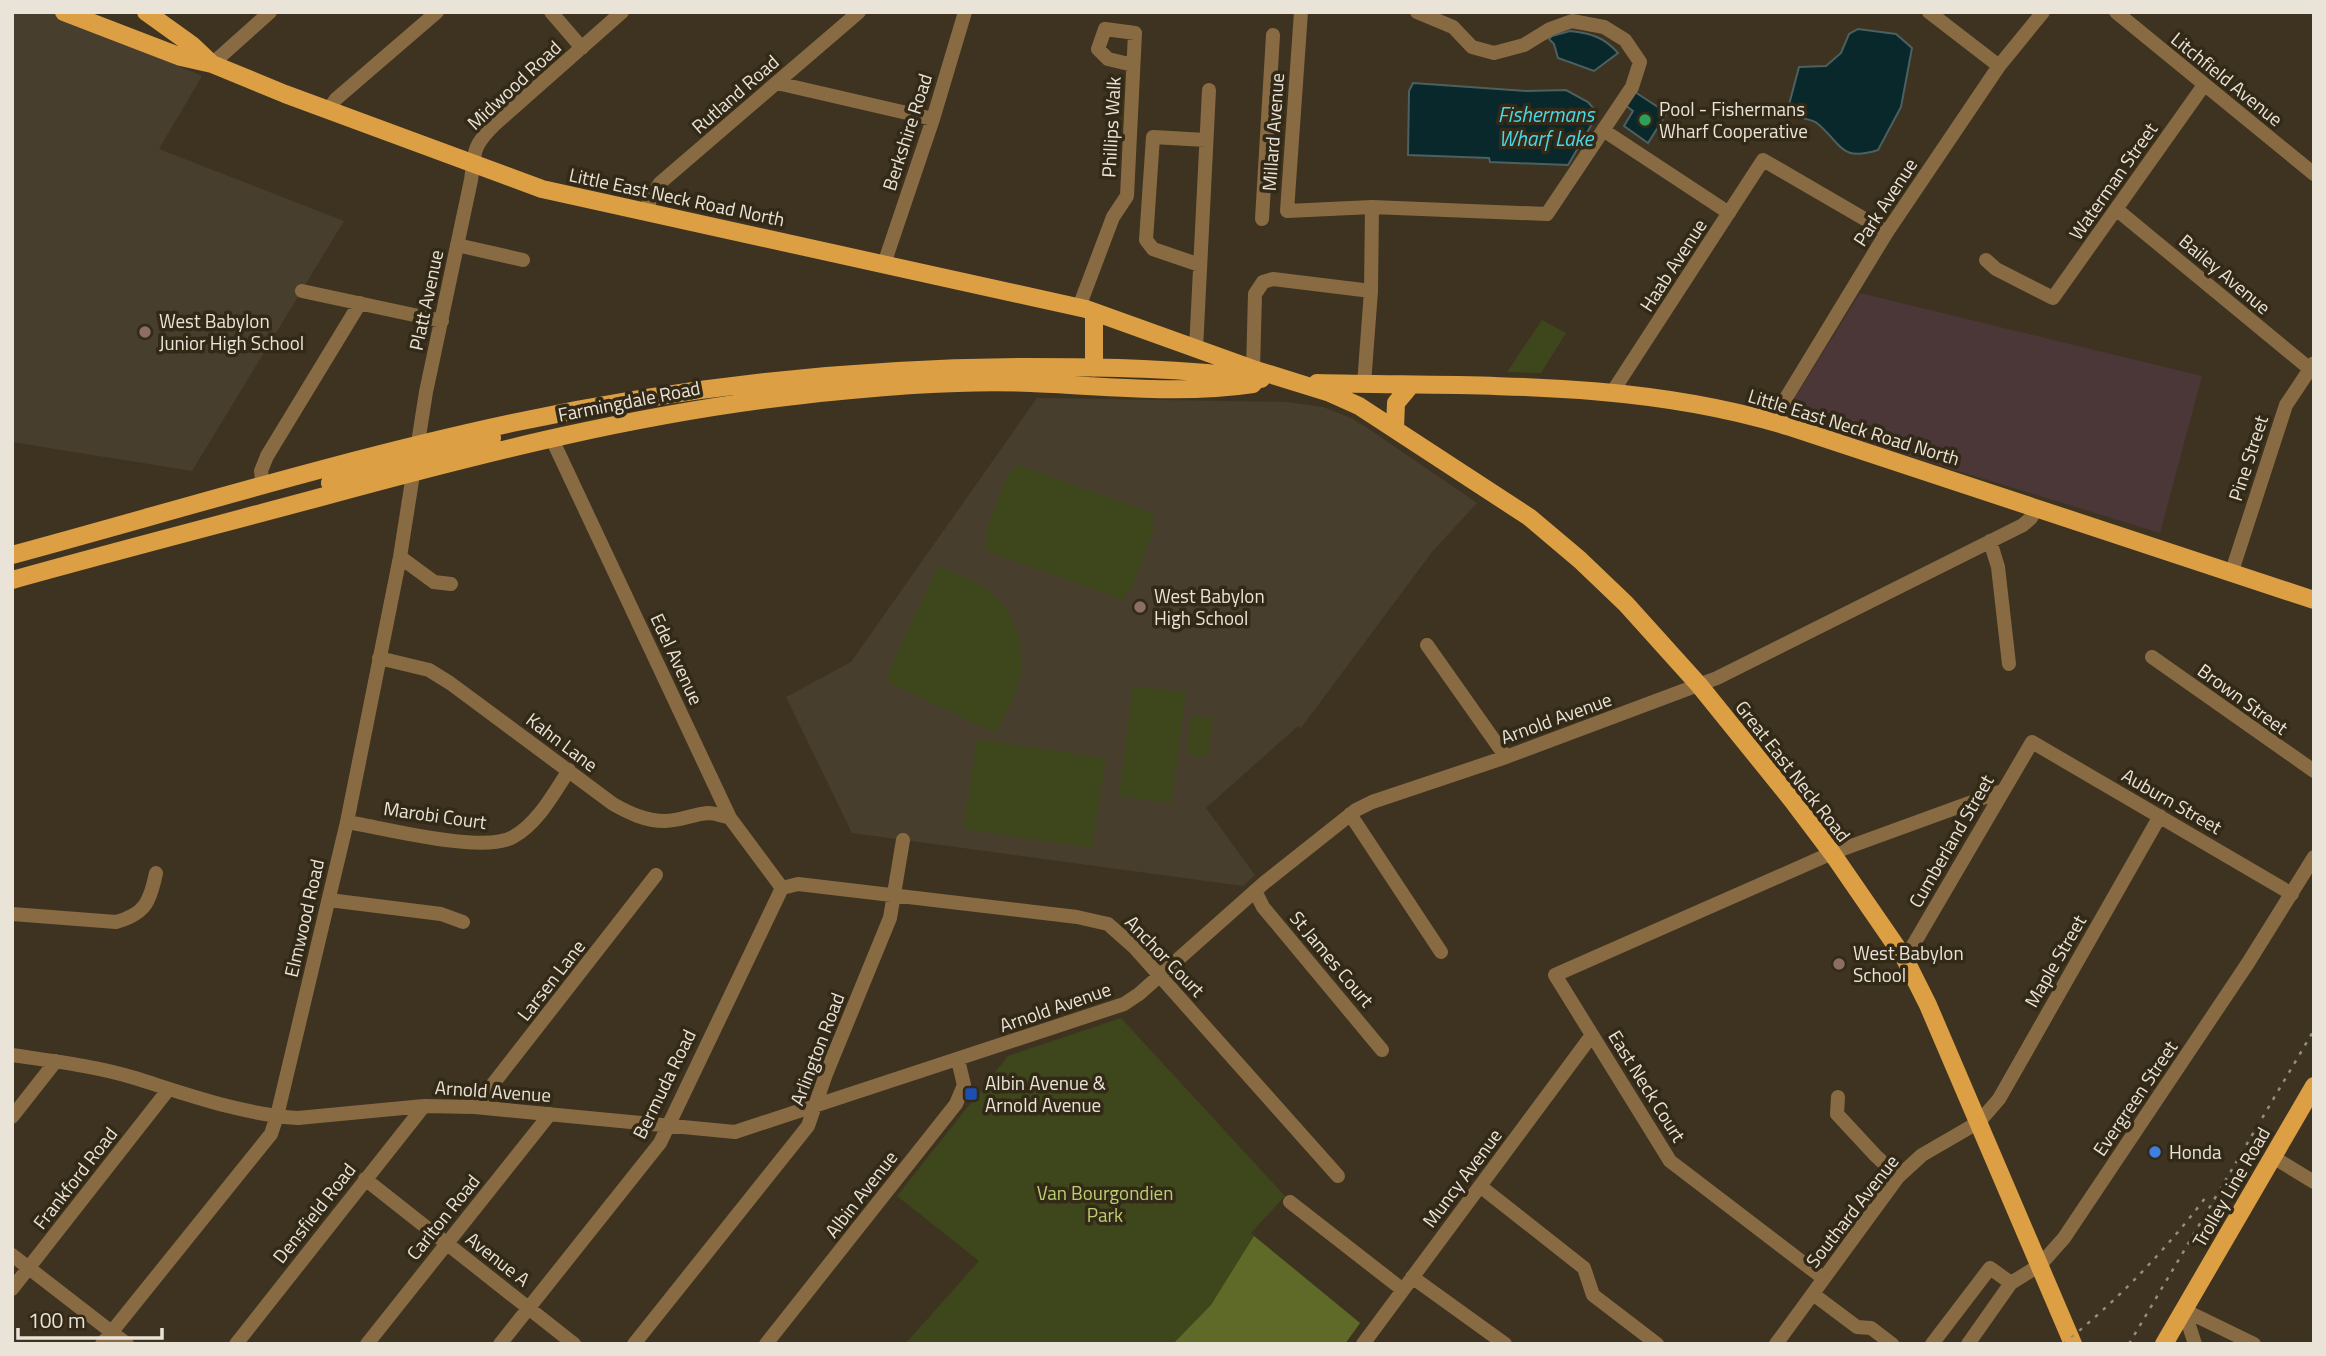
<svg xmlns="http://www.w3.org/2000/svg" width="2326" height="1356" font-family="'Titillium Web',sans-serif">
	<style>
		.commercial { fill: #4b3638 }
		.education { fill: #483e2d }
		.green { fill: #3e461c }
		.forest { fill: #5f6a28 }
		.water { fill: #09282c; stroke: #4c6060; stroke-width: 2 }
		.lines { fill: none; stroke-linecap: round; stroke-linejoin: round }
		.minor { stroke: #896b43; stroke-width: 14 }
		.major { stroke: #dc9f44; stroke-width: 18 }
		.rail { stroke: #968d7e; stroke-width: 2.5; stroke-dasharray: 3.5 7; stroke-linecap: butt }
		.leisure-dot { fill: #2e9e5b; stroke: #332917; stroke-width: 2.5 }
		.education-dot { fill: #8d6e63; stroke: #332917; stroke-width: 2.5 }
		.transit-dot { fill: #1a4fb4; stroke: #332917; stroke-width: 2.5 }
		.shop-dot { fill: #3f7fe0; stroke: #332917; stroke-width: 2.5 }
		.labels { text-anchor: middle; stroke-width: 7; stroke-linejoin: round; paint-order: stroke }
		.street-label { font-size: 19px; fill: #eae3d8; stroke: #332917 }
		.poi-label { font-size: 19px; fill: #eae3d8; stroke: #332917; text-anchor: start }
		.park-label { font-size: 19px; fill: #bcce70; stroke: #332917 }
		.water-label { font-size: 21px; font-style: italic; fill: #49d8ea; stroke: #332917 }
	</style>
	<rect width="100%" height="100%" fill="#3e3320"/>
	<!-- commercial -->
	<path class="commercial" d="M1860,293L2202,376L2160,533L1783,417Z"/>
	<!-- education -->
	<path class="education" d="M12,12H52L202,76L159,149L344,221L192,471L12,442Z
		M1037,398L1287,402L1323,407L1351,418L1366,427L1477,503L1432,552L1301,728L1298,726L1206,808L1255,875L1243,886L852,833L786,697L851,662Z"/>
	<!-- green -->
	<path class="green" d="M1542,320L1566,333L1541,373L1507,372Z
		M1016,464L1155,514L1151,524L1155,526L1131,591L1127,590L1123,600L984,550L988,540L984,538L1008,472L1012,473Z
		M938,566C954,573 974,580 988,590C1016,611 1030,654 1017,688C1012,704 1003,718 995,733L890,683L887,675Z
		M1133,686L1186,692L1171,803L1119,796Z
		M1192,716L1213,718L1208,757L1186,754Z
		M977,739L1106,758L1092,848L963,829Z
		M1121,1018L1285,1196L1251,1233L1360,1323L1345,1344H905L979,1261L897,1196L1008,1056Z"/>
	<!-- forest -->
	<path class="forest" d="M1254,1236L1360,1323L1345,1344H1173L1211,1305Z"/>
	<!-- water -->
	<path class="water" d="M1858,29L1896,34L1912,48L1901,107L1878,150C1840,162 1842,144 1818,124C1811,118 1795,117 1786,116L1799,67L1826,66L1841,53L1849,34Z
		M1570,31C1590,33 1604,37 1618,53L1594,71L1558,58L1554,44L1549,39L1552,36Z
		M1413,83L1527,91L1566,90L1588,102L1595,110L1596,117L1568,165L1490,162L1489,158L1408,155L1409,91Z
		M1635,92L1667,113L1648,143L1624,126L1633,111L1625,105Z"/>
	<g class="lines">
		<!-- minor -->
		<path class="minor" d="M551,12L582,48
			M1301,12L1287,211L1372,207L1547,214L1632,87L1640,62L1625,40L1604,27L1572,21L1550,29L1524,45L1494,53L1472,47L1453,27L1417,12
			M1929,12L1999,66
			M2116,12L2314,174
			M212,64L270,12
			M777,83L933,119
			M328,110L336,99L437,12
			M1603,130L1729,213
			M2116,209L2310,369
			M646,212L651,197L660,183L859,12
			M1262,219L1273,35
			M457,245L523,260
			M1986,260L1996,269L2053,298L2204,85
			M884,264L933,119L965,12
			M1200,265L1153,249L1146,240L1153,137L1206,140
			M302,291L442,321
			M1079,307L1113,217L1127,196L1135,33L1105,29L1098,49L1108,59L1133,65
			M1196,349L1209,90
			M1253,369L1255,294L1263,282L1273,279L1371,291
			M1364,384L1371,291L1372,207
			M1613,391L1763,160L1887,232
			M1772,421L1887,232L1999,66L2043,12
			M551,437L730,818L782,888
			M263,487L261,471L267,456L360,303
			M1990,541L1998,567L2009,664
			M400,557L434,582L451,584
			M2232,571L2286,405L2314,363
			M1427,645L1506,757
			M2152,657L2314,771
			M379,658L429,670L450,683L613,804C629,813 645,821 665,821C680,821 694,814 708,813C715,813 723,816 730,818
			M1350,814L1441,952
			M347,822C384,828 483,854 513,837C538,823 554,793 569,770
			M782,888L798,884L1077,917L1108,924L1135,948L1338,1176
			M1255,891L1263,907L1382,1050
			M329,900L441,914L463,922
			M12,914L116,922C145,914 150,902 156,873
			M1905,959L2032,742L2292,894
			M12,1055C53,1061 96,1066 135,1078C189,1095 241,1114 298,1118L424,1106L475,1107L735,1132L1124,1004L1139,994L1264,883L1356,810L1372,802L1506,757L1717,678L2023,525L2031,518L2037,507
			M1838,1097L1837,1114L1875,1155L1898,1177
			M475,1107L656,875
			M12,1117L56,1061
			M2273,1157L2314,1182
			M365,1179L574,1344
			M1480,1186L1584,1268L1593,1295L1657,1344
			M1290,1202L1403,1290
			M12,1255L127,1344
			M1412,1277L1505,1344
			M1823,1278L1670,1161L1555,975L1832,853L2002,791
			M12,1289L168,1090
			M1813,1294L1857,1327L1871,1328L1892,1344
			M2184,1310L2254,1344
			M2184,1310L2195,1344
			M102,1344L271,1134L277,1116L347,822L400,557L426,392L471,180C475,151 472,147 494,125L622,12
			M236,1344L424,1106
			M367,1344L550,1114
			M500,1344L660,1143L782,888
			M634,1344L808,1126L826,1074L890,918L903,840
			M766,1344L956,1104L964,1085L958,1060
			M1363,1344L1592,1035
			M1776,1344L1898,1177L1922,1155L1979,1122L1999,1099L2160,816
			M1932,1344L1990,1268L2011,1283
			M1968,1344L2011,1283L2040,1265L2064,1238L2248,963L2314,857"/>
		<!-- major -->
		<path class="major" d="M64,12L181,57L212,64L285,94L542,189L1086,309L1253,369L1330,393L1359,406L1529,517L1580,560L1626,604L1699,685L1792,800L1832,853L1905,959L1928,1005L2073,1344
			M146,12L192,45L212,64
			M1094,368V312
			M1317,383C1475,387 1637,379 1790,427L2314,600
			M1395,428L1396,403L1411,385
			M330,483L492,438
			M12,555C178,510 344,459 512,423C680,387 853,368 1025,367C1104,367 1183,368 1261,379
			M12,580C116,551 221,524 325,496C483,453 640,413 803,395C878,387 956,380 1031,383C1105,386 1180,395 1253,384
			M2164,1344L2314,1086"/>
		<!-- rail -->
		<path class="rail" d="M2063,1344C2117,1301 2164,1252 2206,1197
			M2129,1344L2314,1030"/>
	</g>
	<!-- markers -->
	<circle class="leisure-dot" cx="1645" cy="120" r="7"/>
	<g class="education-dot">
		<circle cx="145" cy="332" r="7"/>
		<circle cx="1140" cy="607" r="7"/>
		<circle cx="1839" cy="964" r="7"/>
	</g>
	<rect class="transit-dot" x="964" y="1087" width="14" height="14" rx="3.5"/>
	<circle class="shop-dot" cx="2155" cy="1152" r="7"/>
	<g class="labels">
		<!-- street labels -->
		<g class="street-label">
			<text transform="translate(2227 79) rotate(39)" y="7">Litchfield Avenue</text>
			<text transform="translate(514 85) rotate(-43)" y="7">Midwood Road</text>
			<text transform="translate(735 94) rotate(-41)" y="7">Rutland Road</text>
			<text transform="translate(1111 127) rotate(-87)" y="7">Phillips Walk</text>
			<text transform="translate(907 132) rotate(-72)" y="7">Berkshire Road</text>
			<text transform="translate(1273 132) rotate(-86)" y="7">Millard Avenue</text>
			<text transform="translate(2113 181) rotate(-55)" y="7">Waterman Street</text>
			<text transform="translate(677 197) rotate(12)" y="7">Little East Neck Road North</text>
			<text transform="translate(1885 202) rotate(-57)" y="7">Park Avenue</text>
			<text transform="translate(1673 265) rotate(-57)" y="7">Haab Avenue</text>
			<text transform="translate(2225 274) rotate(40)" y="7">Bailey Avenue</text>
			<text transform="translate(426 300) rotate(-78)" y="7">Platt Avenue</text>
			<text transform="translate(629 401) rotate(-11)" y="7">Farmingdale Road</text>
			<text transform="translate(1854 427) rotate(17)" y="7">Little East Neck Road North</text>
			<text transform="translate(2248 458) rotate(-72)" y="7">Pine Street</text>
			<text transform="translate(677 659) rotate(65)" y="7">Edel Avenue</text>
			<text transform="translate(2243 699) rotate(36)" y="7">Brown Street</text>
			<text transform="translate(1556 718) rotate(-20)" y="7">Arnold Avenue</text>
			<text transform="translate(562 742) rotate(37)" y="7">Kahn Lane</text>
			<text transform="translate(1793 771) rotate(52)" y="7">Great East Neck Road</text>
			<text transform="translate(2172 801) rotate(30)" y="7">Auburn Street</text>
			<text transform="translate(435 815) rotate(8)" y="7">Marobi Court</text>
			<text transform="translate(1951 841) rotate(-60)" y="7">Cumberland Street</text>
			<text transform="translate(304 918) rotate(-77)" y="7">Elmwood Road</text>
			<text transform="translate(1165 956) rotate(46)" y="7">Anchor Court</text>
			<text transform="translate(1332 959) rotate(50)" y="7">St James Court</text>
			<text transform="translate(2055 961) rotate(-60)" y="7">Maple Street</text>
			<text transform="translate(551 980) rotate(-52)" y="7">Larsen Lane</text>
			<text transform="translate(1055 1007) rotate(-19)" y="7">Arnold Avenue</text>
			<text transform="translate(817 1049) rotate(-69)" y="7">Arlington Road</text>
			<text transform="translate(664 1084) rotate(-64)" y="7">Bermuda Road</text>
			<text transform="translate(1647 1086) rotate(58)" y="7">East Neck Court</text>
			<text transform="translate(493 1091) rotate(4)" y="7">Arnold Avenue</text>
			<text transform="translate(2135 1098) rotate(-56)" y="7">Evergreen Street</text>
			<text transform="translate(75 1178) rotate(-52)" y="7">Frankford Road</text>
			<text transform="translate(1462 1178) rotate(-53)" y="7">Muncy Avenue</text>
			<text transform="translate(2231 1187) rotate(-60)" y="7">Trolley Line Road</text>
			<text transform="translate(861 1194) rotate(-52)" y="7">Albin Avenue</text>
			<text transform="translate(1852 1211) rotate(-52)" y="7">Southard Avenue</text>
			<text transform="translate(314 1213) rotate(-52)" y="7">Densfield Road</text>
			<text transform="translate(443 1217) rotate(-51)" y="7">Carlton Road</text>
			<text transform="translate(498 1259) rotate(38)" y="7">Avenue A</text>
		</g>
		<!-- poi labels -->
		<g class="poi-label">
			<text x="1659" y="116">Pool - Fishermans<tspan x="1659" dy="22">Wharf Cooperative</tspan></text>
			<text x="159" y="328">West Babylon<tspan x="159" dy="22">Junior High School</tspan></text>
			<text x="1154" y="603">West Babylon<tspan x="1154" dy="22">High School</tspan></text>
			<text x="1853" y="960">West Babylon<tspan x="1853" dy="22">School</tspan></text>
			<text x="985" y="1090">Albin Avenue &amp;<tspan x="985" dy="22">Arnold Avenue</tspan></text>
			<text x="2169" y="1159">Honda</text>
		</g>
		<!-- park labels -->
		<g class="park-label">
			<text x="1105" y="1200">Van Bourgondien<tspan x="1105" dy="22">Park</tspan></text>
		</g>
		<!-- water labels -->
		<g class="water-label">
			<text x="1546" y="122">Fishermans<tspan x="1546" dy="24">Wharf Lake</tspan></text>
		</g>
	</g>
	<!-- border -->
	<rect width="2326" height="1356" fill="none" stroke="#eae3d8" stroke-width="28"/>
	<!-- scale -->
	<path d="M18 1328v10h144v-10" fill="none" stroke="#eae3d8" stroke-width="3.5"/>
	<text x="28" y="1328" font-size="21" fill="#eae3d8" stroke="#332917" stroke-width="5" paint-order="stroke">100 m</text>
</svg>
